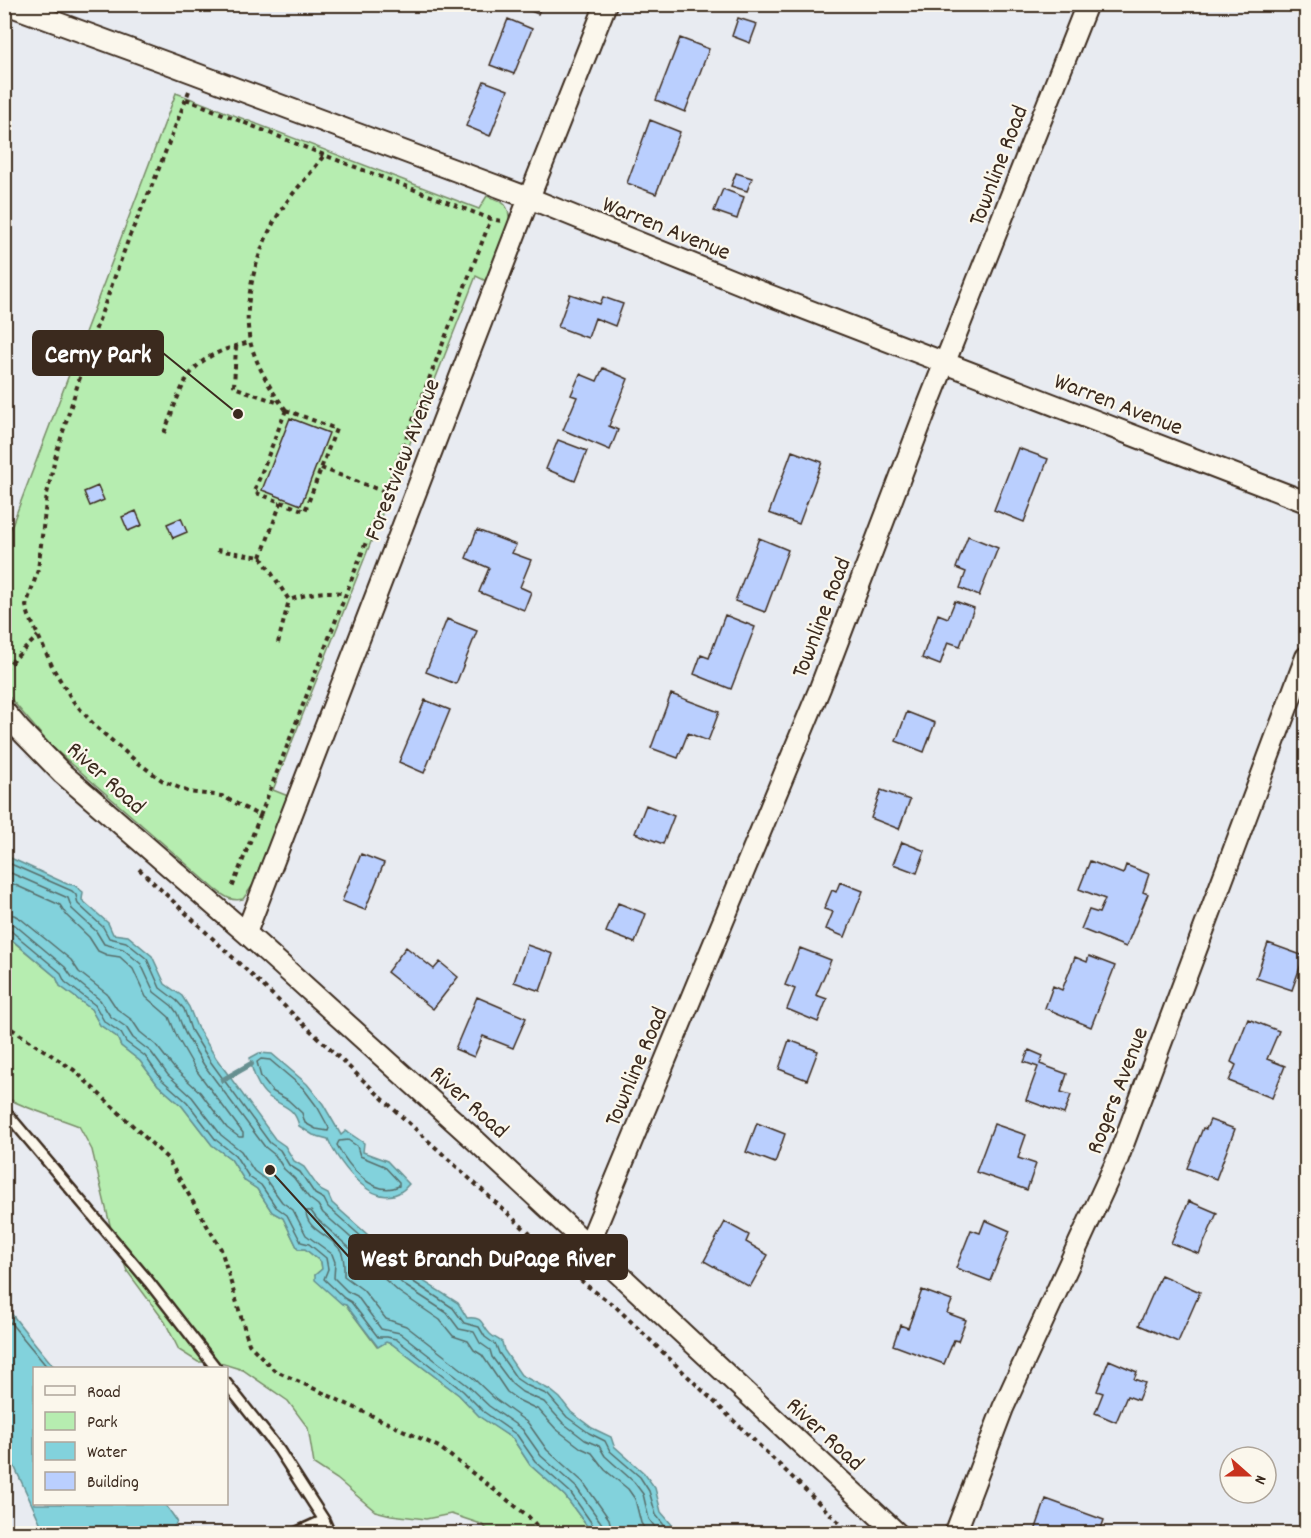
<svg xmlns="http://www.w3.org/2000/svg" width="1311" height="1538" font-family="Dekko,sans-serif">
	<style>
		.green { fill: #b6edb0; stroke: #788c67; stroke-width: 1.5 }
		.water { fill: #82d2dc; stroke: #668f90; stroke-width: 1.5 }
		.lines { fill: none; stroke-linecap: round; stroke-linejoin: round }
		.shore { stroke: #576d6a; stroke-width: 1.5 }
		.stream { stroke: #668f90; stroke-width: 6 }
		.building { fill: #bacffe; stroke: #3b2a1e; stroke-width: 1.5 }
		.lane-casing { stroke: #3b2a1e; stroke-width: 14 }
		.street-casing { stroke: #3b2a1e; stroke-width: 24 }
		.path { stroke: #3b2a1e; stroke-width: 4; stroke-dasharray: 4.5 4.5; stroke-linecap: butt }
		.lane { stroke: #fbf7ec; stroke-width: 9 }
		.street { stroke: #fbf7ec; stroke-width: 20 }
		.labels { text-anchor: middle; stroke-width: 4.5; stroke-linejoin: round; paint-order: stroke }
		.street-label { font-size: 24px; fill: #3b2a1e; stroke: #fbf7ec }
		.leader { fill: none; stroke: #3b2a1e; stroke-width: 2 }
		.callout-dot { fill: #3b2a1e; stroke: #fbf7ec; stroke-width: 2 }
		.callout { fill: #3b2a1e; stroke: #3b2a1e; stroke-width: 2 }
		.callout-label { font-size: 26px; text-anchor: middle; font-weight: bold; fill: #fff }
	</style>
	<rect width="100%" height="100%" fill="#e8ebf1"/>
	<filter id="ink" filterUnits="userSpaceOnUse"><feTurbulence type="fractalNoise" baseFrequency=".0167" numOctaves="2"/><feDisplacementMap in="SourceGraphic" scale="12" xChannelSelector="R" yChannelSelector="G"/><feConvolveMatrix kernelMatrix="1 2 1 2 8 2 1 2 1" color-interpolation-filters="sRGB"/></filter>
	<g filter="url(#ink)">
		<!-- green -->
		<path class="green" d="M176,93L479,209L487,196C494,199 504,201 507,208C516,224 494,266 488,282L476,276L273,790L288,796L255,882L243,899C231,902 224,896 215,889L50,745L5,692L4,546Z
			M4,934L56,977L60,986L91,1009L100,1025L117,1037L121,1046L140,1061L158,1085L182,1106L212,1145L231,1159L245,1181L257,1189L272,1212L283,1218L298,1249H305L321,1262L322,1269L315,1275L346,1305L377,1347L386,1342L392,1344L459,1395L480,1417L513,1439L530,1465L565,1496L592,1533H492L481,1524L451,1514L426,1519L391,1515L375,1511L337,1479L314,1464L308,1428L288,1401L243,1370L217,1362H198L179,1350L165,1322L127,1271L111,1229L92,1150L79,1126C54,1116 28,1110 5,1097Z"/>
		<!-- water -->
		<path class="water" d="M4,855L67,884L74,885L83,892L82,900L108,923L113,934L128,936L152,956L165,984L182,996L189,1007L197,1027L216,1058L275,1139L285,1146L294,1161L304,1167L320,1190L328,1194L332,1203L412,1274L458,1303L467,1318C484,1316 481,1325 490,1334C493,1337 498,1339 502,1342L504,1350L521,1375L550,1390L560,1398L571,1412L592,1428L611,1437L614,1446L644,1473L655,1488L661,1512L679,1533H592L565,1496L530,1465L513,1439L480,1417L459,1395L392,1344L386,1342L378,1347L346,1305L342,1304L315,1280V1275L322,1269L321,1262L305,1249H298L283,1218L272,1212L257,1189L245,1181L231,1159L212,1145L182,1106L158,1085L140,1061L121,1046L117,1037L100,1025L91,1009L60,986L56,977L5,934Z
			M259,1053L272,1054L307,1084L323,1104L341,1135L346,1131L364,1143L363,1152L387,1161L409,1184C380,1220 339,1165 328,1139L313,1135L299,1126C295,1107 283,1107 269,1097C258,1089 252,1072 250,1058Z
			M5,1305C21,1327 38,1347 55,1368H34V1504H165L177,1521C175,1529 168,1531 162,1534L45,1533L5,1446Z"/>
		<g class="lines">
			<!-- shore -->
			<path class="shore" d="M4,861L72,891L76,895L78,904L103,927L109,938L126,942L147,959L160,988L177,1001L184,1009L191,1030L210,1061L270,1143L280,1150L289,1165L300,1172L315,1194L324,1199L328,1207L409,1279L453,1308L464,1323L479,1327L485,1337L496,1345L499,1353L517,1379L526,1385L548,1395L567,1417L589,1433L605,1441L610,1451L640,1477L649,1491L656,1515L671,1534
				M4,870L68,898L72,909L96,931L104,944L123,949L141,964L154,992L172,1006L177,1013L185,1033L204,1065L265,1147L275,1155L284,1169L294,1178L309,1198L318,1205L323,1213L404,1285L447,1313L459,1329L474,1332L480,1343L490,1350L492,1357L512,1384L522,1392L544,1402L563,1423L585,1440L599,1446L605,1456L634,1482L643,1494L649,1519L660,1534
				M4,880L60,905L67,916L89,937L98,951L107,955L120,957L133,969L146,997L169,1017L177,1037L196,1070L243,1133V1137H239L227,1128L200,1092L174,1068L156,1045L140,1032L132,1020L117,1009L107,994L79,972L71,960L21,919L14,915L4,914
				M4,923L15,925L65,967L72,977L100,1000L110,1016L126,1027L133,1038L151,1052L168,1075L192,1097L221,1135L241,1151L254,1171L266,1180L282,1202L293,1210L306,1235L332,1254L335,1262L334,1278L347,1291L357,1296L381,1329L400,1333L467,1385L489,1406L522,1429L541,1456L576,1487L602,1524L604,1534
				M4,930L11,931L60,972L65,982L95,1005L104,1021L121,1033L126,1042L145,1056L162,1080L187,1102L216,1140L235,1155L249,1177L261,1185L276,1207L287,1215L301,1242L309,1244L326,1258L328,1269L324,1279L344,1298L351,1302L378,1337H387L396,1339L463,1391L484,1412L517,1435L535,1461L570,1492L595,1528L596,1534
				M261,1059L270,1060L303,1088L318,1108L329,1128L328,1131L316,1129L305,1123L302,1113L288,1100L272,1091L261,1077L257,1062Z
				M348,1140L357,1146L360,1156L384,1166L399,1182V1186C373,1198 348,1166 337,1145L339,1141Z
				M4,1315C19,1333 33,1350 48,1368
				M613,1534L609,1519L583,1482L547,1450L528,1423L495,1399L473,1378L406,1326L386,1319L363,1290L344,1276C344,1268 345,1259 341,1251C332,1235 306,1231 306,1211H311L317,1219L399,1292L440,1320L453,1336L468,1341L474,1350L482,1355L507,1392L518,1400L539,1410L556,1429L581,1448L592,1453L605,1470L628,1489L635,1499L641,1523L648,1534"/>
			<!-- stream -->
			<path class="stream" d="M223,1080L251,1064"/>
		</g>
		<!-- building -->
		<path class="building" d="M514,4H542L538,14Z
			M738,18L757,24L750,43L732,36Z
			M508,19L532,29L514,74L490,65Z
			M680,38L709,49L685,112L656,100Z
			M484,81L508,90L490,136L466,126Z
			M650,120L680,132L656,194L627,183Z
			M736,173L752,178L747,191L731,186Z
			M723,189L744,197L737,219L714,211Z
			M570,294L600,304L603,297L623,304L615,326L595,318L588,338L558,327Z
			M603,368L628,379L609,426L618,430L610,450L563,430L577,397L571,395L580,374L597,381Z
			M290,418L329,433L301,505L262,490Z
			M558,440L587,451L575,481L546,469Z
			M1018,448L1048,459L1024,522L994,510Z
			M792,451L822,462L799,524L769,513Z
			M98,486L104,500L90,506L84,492Z
			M136,511L142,525L128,531L122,517Z
			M181,518L187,532L173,538L167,524Z
			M477,530L516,545L512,553L531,560L520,587L531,592L524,610L479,592L489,568L466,558Z
			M968,536L998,548L979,596L960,588L966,572L956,568Z
			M759,538L788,550L765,612L735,601Z
			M955,601L974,608L960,646L948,642L940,665L922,658L938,614L948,618Z
			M725,615L755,627L731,689L694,674L701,655L709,658Z
			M447,619L477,631L456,684L426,672Z
			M671,694L719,712L708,741L688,733L678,758L651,748Z
			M425,700L450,710L424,773L399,762Z
			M907,712L935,723L924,752L896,741Z
			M881,790L910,800L899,829L871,818Z
			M646,805L674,816L663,844L635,833Z
			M902,842L925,851L917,873L893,864Z
			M361,854L384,863L365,910L342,901Z
			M1090,861L1123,874L1126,865L1149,874L1143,892L1148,894L1126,947L1081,929L1089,910L1099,913L1105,899L1079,889Z
			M840,882L863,891L845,937L826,929L833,912L824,909L832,890L836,892Z
			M618,903L646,914L635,943L606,932Z
			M1268,943L1304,956L1292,990L1256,978Z
			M527,945L553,954L540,991L514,982Z
			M406,947L434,969L440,962L458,977L433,1009L387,972Z
			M800,948L831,960L816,995L827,999L818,1022L787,1009L795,989L785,985Z
			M1089,956L1115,966L1091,1027L1045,1008L1053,986L1062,990L1075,957L1087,962Z
			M477,997L526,1018L513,1048L483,1036L474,1057L455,1049Z
			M1248,1019L1279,1031L1267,1059L1285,1066L1272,1098L1229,1081L1236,1065L1231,1062Z
			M789,1040L818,1051L807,1080L779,1069Z
			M1029,1050L1043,1056L1040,1064L1067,1074L1061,1092L1071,1095L1064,1114L1026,1100L1038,1067L1024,1062Z
			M1210,1120L1235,1129L1216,1179L1187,1168L1203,1128L1206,1129Z
			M757,1123L785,1134L775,1163L746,1152Z
			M994,1124L1026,1135L1018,1158L1036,1164L1027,1190L976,1172Z
			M1189,1201L1217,1213L1199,1254L1171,1243Z
			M985,1220L1010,1231L990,1281L956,1268L971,1230L980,1233Z
			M725,1222L749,1235L746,1242L768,1255L750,1287L704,1261Z
			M1161,1275L1200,1292L1178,1342L1139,1325Z
			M922,1290L952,1301L947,1313L966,1320L958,1341L954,1340L944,1364L893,1345L900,1325L908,1328Z
			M1109,1360L1137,1372L1134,1379L1145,1383L1138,1400L1127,1396L1116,1422L1095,1413L1103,1393L1097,1391Z
			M1046,1499L1104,1520L1099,1534H1041L1035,1531Z"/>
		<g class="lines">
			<defs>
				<path id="lane" d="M4,1110L149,1282L216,1368
					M226,1383L279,1450L324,1520L293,1534
					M324,1520L330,1534
					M4,1529L6,1534"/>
				<path id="street" d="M6,4L170,64L529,198L756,290L1306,502
					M4,711L20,730L63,774L246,933L475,1140L898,1534
					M246,933L529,198L606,4
					M589,1244L820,688L924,415L1087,4
					M955,1534L1003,1408L1118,1158L1306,657"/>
			</defs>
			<!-- lane casing -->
			<use href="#lane" class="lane-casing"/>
			<!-- street casing -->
			<use href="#street" class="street-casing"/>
			<!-- path -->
			<path class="path" d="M189,91L154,181L130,235L91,342L56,454L47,494L38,570L26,606L29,616L54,670L73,701L96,727L137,762L163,781L189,792L222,796L260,816L232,888
				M186,99L324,155L491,219L501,221
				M236,346L234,387L279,403
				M286,410C272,393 255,362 250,341C241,300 260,239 284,206C296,188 312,173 324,155
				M286,410L336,429L305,511L254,492Z
				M164,433C186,377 186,358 250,342
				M321,468L385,492
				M217,550L261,557L289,600C308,594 325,589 345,594
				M261,557L281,502
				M278,643L289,600
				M4,669L38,636
				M260,816L491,219
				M139,869L400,1115L586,1285L616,1307L851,1534
				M4,1024L74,1070L167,1158L221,1249L249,1344L274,1370L439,1447L528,1516L544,1534"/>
			<!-- lane -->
			<use href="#lane" class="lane"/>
			<!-- street -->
			<use href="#street" class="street"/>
		</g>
	</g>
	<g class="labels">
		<!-- street labels -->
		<g class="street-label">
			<text transform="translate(997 165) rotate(-69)" y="8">Townline Road</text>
			<text transform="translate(667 227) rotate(22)" y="8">Warren Avenue</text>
			<text transform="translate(1119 403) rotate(21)" y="8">Warren Avenue</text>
			<text transform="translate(401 459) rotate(-69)" y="8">Forestview Avenue</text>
			<text transform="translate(820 617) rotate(-69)" y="8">Townline Road</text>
			<text transform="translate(107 777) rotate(42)" y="8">River Road</text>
			<text transform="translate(635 1066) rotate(-67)" y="8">Townline Road</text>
			<text transform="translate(1116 1090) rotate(-69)" y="8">Rogers Avenue</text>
			<text transform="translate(470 1101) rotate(42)" y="8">River Road</text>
			<text transform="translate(826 1433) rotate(43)" y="8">River Road</text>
		</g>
	</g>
	<!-- callouts -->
	<path class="leader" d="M238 414L163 353M270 1170L349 1257"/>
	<g class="callout-dot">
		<circle cx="238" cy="414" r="6"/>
		<circle cx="270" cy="1170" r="6"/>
	</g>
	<g class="callout">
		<rect x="33" y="331" width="130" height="44" rx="6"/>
		<rect x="349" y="1235" width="278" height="44" rx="6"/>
	</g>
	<g class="callout-label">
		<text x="98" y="362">Cerny Park</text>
		<text x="488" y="1266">West Branch DuPage River</text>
	</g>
	<!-- margin -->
	<rect width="1311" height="1538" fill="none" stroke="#fbf7ec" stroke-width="24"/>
	<rect x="12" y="12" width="1287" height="1514" fill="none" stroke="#3b2a1e" stroke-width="2" filter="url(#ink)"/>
	<!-- legend -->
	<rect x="33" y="1367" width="195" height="138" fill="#fbf7ec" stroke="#aea59a" stroke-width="1.5"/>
	<rect x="45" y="1386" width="30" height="9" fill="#fbf7ec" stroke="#aea59a" stroke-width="1.5"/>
	<text x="87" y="1397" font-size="18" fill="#3b2a1e">Road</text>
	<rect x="45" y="1412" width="30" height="18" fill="#b6edb0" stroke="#aea59a" stroke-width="1.5"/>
	<text x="87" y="1427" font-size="18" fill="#3b2a1e">Park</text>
	<rect x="45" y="1442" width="30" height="18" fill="#82d2dc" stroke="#aea59a" stroke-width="1.5"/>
	<text x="87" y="1457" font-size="18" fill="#3b2a1e">Water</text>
	<rect x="45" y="1472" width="30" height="18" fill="#bacffe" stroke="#aea59a" stroke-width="1.5"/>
	<text x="87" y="1487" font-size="18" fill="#3b2a1e">Building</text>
	<!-- north arrow -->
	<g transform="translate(1248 1475) rotate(111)"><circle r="28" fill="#fbf7ec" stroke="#aea59a" stroke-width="1.5"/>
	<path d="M0-4.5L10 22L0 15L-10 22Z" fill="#c8321e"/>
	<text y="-9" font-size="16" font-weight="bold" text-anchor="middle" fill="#3b2a1e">N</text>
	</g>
</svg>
